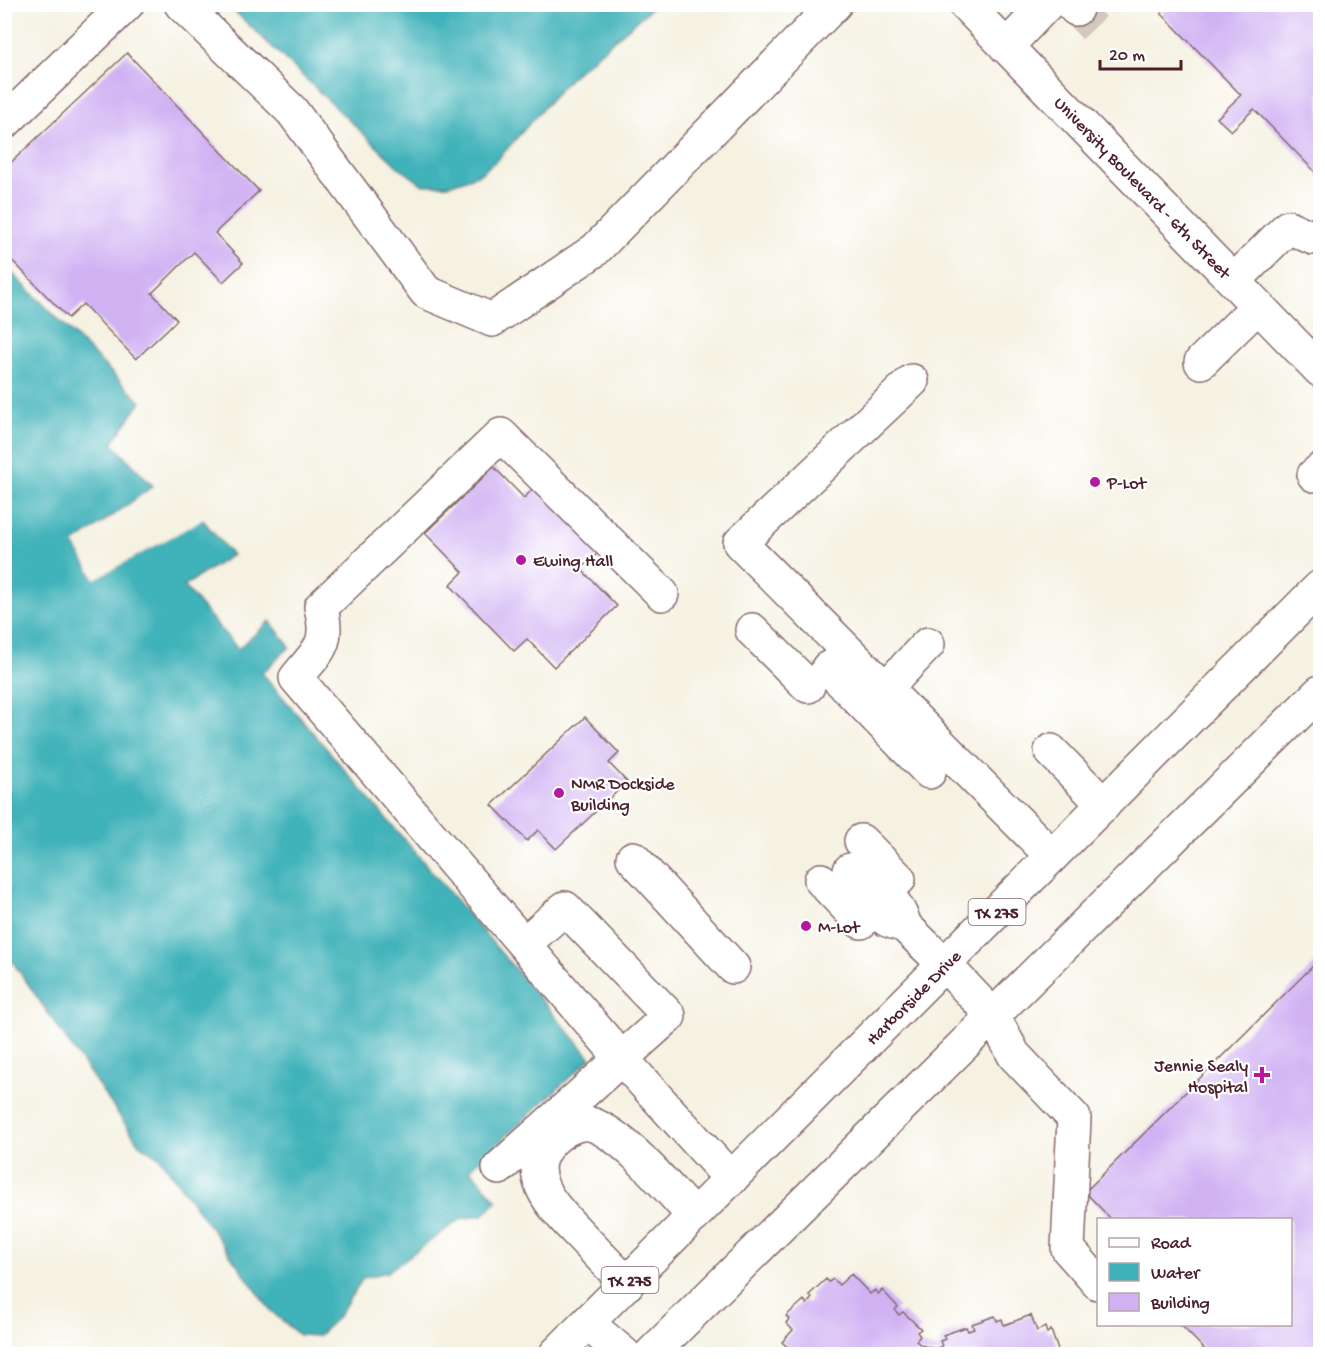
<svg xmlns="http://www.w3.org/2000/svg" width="1325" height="1359" font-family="'Gochi Hand',sans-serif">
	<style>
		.water { fill: #41b2b9; stroke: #466872; stroke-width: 1.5 }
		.pier { fill: #f5f2e2 }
		.building { fill: #d0b2f3 }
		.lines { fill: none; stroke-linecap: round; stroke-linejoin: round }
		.minor-tunnel { stroke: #d3c8bd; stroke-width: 33; stroke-dasharray: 33 16; stroke-linecap: butt }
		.minor-casing { stroke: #86696b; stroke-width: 36 }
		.major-casing { stroke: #86696b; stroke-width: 36 }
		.minor { stroke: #fff; stroke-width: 33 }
		.major { stroke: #fff; stroke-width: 33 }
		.poi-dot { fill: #b5179e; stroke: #fff; stroke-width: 2 }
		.labels { text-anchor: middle; stroke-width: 4.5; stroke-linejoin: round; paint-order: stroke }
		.shield { fill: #fff; stroke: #80626b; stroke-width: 1.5 }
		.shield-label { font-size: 16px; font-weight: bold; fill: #4a1f2b }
		.street-label { font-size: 18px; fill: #4a1f2b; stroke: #fff }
		.poi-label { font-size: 18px; fill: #4a1f2b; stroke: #fff; text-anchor: start }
	</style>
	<rect width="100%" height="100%" fill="#fff"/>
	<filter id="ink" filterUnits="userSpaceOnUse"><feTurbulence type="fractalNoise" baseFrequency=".0167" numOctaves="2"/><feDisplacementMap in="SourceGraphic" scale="12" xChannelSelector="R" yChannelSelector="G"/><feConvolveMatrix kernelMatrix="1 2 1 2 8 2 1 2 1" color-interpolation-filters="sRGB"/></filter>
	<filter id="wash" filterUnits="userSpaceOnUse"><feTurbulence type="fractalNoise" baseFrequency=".008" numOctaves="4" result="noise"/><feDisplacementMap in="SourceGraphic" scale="24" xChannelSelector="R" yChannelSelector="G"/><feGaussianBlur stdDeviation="1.35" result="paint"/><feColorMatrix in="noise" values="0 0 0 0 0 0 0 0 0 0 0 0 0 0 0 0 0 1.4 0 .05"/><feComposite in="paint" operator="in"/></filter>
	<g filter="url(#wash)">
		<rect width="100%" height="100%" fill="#f5f2e2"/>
		<!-- water -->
		<path class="water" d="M228,5H655L569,79L499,158L480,174L449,185H423L397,166Z
			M4,265L141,402L112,443L153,486L74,544L95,579L202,519L232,555L184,586L238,649L270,621L290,647L262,673L591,1058L470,1169L497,1201L483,1215L461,1219L387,1272L363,1278L337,1318L318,1336L299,1335L271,1311L160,1158L139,1144L5,951Z"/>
		<!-- pier -->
		<path class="pier" d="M156,486L78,545L96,575L201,516L206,518L95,579L74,544Z"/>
		<g id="blocks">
			<!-- building -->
			<path class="building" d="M1170,5H1320V177L1254,109L1231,131L1217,118L1241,95L1161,13Z
				M127,53L259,191L215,233L243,263L223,282L194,252L152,293L177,320L136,359L83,304L68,318L4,252V169Z
				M494,467L524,498L537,485L600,551L581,569L617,606L554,667L527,639L514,651L450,585L463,572L425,533Z
				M585,717L619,753L609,763L627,782L556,849L538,830L527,841L492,805Z
				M1320,959V1354H1209L1180,1324H1290V1220H1112L1085,1192Z
				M851,1274L870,1294L875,1290L878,1294L882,1290L898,1307L895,1310L899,1315L903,1312L921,1329L917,1332L920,1336L916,1341L921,1345L935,1349L942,1346L940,1341L945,1339L943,1335L966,1327L968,1331L974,1329L972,1324L995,1316L997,1321L1002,1319L1004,1325L1031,1315L1037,1331L1045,1327L1047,1333L1051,1330L1059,1353L795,1354L782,1342L793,1330L786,1323L789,1319L786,1316L804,1300L807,1304L812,1298L809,1295L826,1279L829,1282L833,1279L839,1285Z"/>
		</g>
	</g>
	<g filter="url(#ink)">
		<use href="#blocks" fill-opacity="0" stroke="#86696b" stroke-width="1.5"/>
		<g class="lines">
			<!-- minor-tunnel -->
			<path class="minor-tunnel" d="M1076,9L1094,28"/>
			<defs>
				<path id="minor" d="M181,4L292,111L426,292L492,320L595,250L835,4
					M965,4L1320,370
					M1071,4L1076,9
					M1006,47L1047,4
					M4,123L127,4
					M1234,281L1288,227L1313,238L1320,236
					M1201,362L1258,306
					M912,381L740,543L1052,856
					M1314,475L1320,470
					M662,594L501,435L321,607C330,646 319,649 296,678L621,1058L731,1179
					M752,630L808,686
					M828,668L929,772
					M885,689L928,644
					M1051,751L1104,805
					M861,841L899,879
					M633,858L733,967
					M821,880L861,922
					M905,926C899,904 881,887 864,871L850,870L852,884L887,920L905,926L945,965
					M993,1016L1014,1055L1074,1118L1068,1249L1098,1283
					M499,1168L669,1016L565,908L524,944
					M627,1284C612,1268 597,1253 582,1237C555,1209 513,1170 558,1135C568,1127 584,1120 596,1126C630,1141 668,1189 694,1216"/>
				<path id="major" d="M945,965L993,1016
					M587,1323L624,1354
					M556,1354L1320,587
					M651,1354L1320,692"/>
			</defs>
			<!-- minor casing -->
			<use href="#minor" class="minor-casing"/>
			<!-- major casing -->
			<use href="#major" class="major-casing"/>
			<!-- minor -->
			<use href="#minor" class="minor"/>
			<!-- major -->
			<use href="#major" class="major"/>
		</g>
	</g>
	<!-- markers -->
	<g class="poi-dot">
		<circle cx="1095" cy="482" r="6"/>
		<circle cx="521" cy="560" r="6"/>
		<circle cx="559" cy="793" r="6"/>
		<circle cx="806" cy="926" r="6"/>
		<path d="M1259 1066h6v6h6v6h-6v6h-6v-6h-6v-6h6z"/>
	</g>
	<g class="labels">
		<!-- shield labels -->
		<g class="shield">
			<rect x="968.5" y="899" width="57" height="26" rx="4.5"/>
			<rect x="601.5" y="1267" width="57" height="26" rx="4.5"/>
		</g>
		<g class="shield-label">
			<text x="997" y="918">TX 275</text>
			<text x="630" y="1286">TX 275</text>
		</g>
		<!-- street labels -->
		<g class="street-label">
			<text transform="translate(1143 187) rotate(46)" y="6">University Boulevard - 6th Street</text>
			<text transform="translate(913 997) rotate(-45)" y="6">Harborside Drive</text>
		</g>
		<!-- poi labels -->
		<g class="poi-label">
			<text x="1107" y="488">P-Lot</text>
			<text x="533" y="566">Ewing Hall</text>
			<text x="571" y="789">NMR Dockside<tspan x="571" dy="21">Building</tspan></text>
			<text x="818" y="932">M-Lot</text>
			<text x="1248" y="1071" text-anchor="end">Jennie Sealy<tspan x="1248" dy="21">Hospital</tspan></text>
		</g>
	</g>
	<!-- margin -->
	<rect width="1325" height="1359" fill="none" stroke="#fff" stroke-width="24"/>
	<!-- legend -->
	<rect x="1097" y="1218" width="195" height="108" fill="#ffffff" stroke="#b7a5aa" stroke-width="1.5"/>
	<rect x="1109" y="1238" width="30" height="9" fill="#ffffff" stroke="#b7a5aa" stroke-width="1.5"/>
	<text x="1151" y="1248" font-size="18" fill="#4a1f2b">Road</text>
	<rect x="1109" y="1263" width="30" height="18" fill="#41b2b9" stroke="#b7a5aa" stroke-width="1.5"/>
	<text x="1151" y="1278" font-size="18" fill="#4a1f2b">Water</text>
	<rect x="1109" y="1293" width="30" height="18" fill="#d0b2f3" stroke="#b7a5aa" stroke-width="1.5"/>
	<text x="1151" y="1308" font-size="18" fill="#4a1f2b">Building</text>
	<!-- scale -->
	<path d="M1100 60v9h81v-9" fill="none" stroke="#4a1f2b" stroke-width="3"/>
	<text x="1109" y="60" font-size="18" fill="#4a1f2b" stroke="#ffffff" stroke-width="4.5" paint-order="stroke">20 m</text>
</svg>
